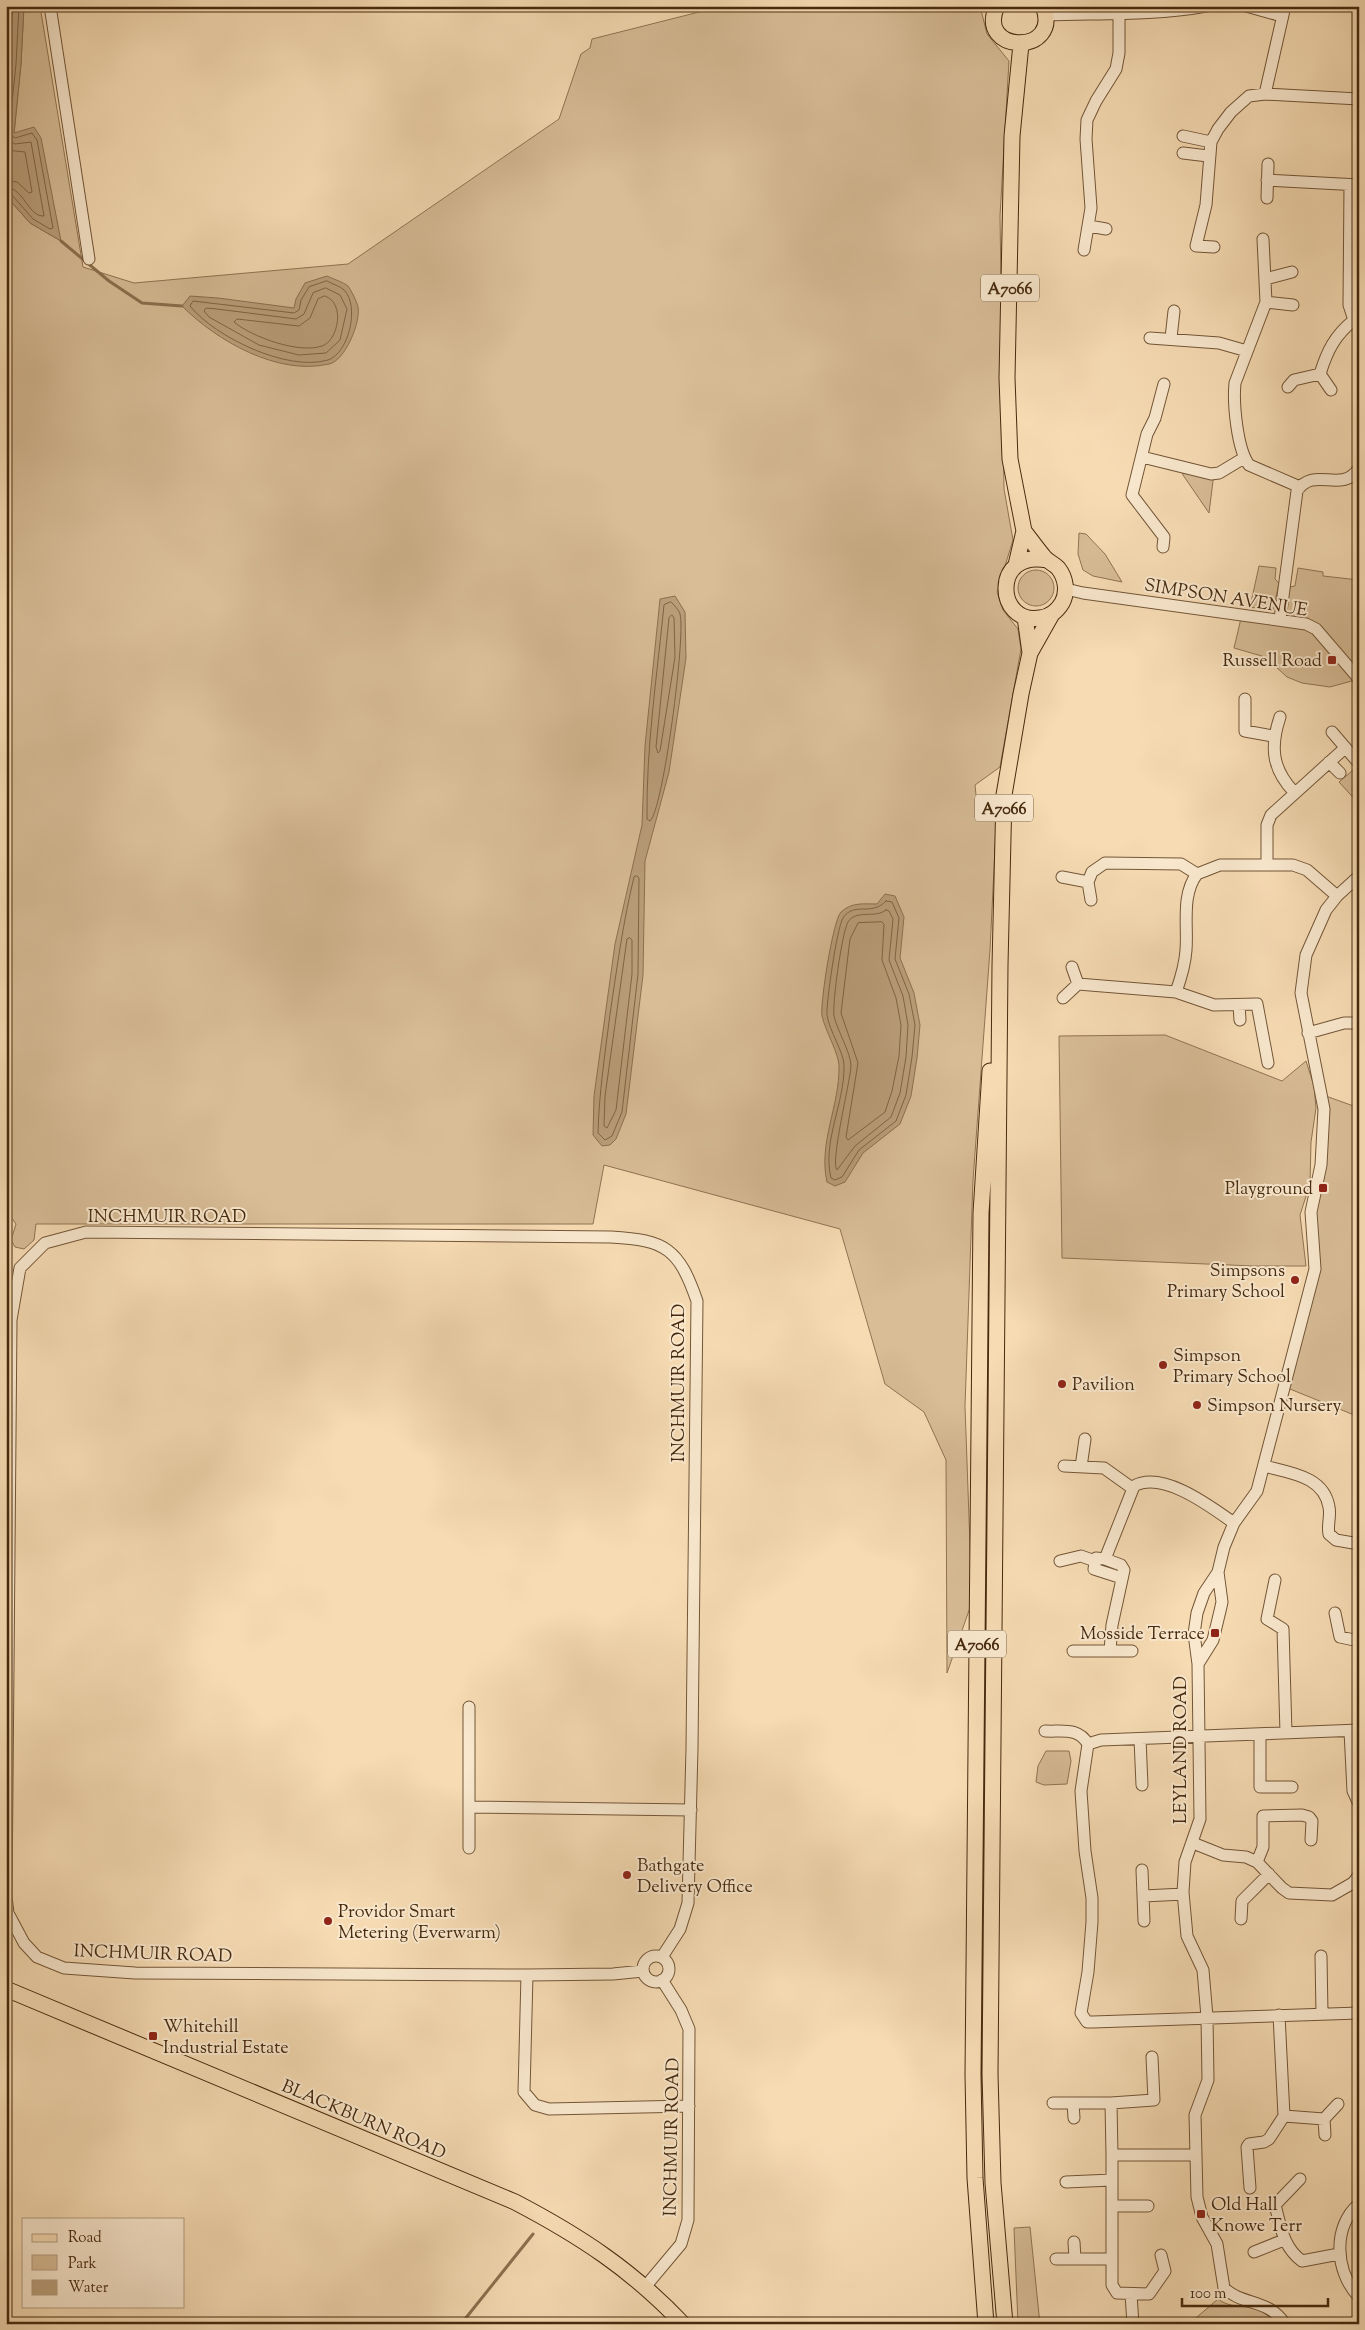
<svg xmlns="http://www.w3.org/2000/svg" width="1365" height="2330" font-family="'Sorts Mill Goudy',serif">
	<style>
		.green { fill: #d8bd97; stroke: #907452 }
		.water { fill: #ba9f7b; stroke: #8c704f }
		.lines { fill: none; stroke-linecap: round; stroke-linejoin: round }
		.shore { stroke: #806444; stroke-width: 1 }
		.stream { stroke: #8c704f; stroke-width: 3 }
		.minor-casing { stroke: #735637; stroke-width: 13 }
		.major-casing { stroke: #472a0e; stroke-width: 17 }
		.minor { stroke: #f9e8ce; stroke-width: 11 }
		.major { stroke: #f6dbb3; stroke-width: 15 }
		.poi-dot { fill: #8f2418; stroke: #f9e8ce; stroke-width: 2 }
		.labels { text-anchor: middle; stroke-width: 4; stroke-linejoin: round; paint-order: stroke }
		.shield { fill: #f9e8ce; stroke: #7c6348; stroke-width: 1 }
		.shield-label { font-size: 16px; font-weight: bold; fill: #472a0e }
		.street-label { font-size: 18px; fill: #472a0e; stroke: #f9e8ce }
		.poi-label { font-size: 18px; fill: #472a0e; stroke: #f9e8ce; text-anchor: start }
	</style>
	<rect width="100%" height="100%" fill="#f6dbb3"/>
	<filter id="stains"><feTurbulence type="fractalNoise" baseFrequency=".004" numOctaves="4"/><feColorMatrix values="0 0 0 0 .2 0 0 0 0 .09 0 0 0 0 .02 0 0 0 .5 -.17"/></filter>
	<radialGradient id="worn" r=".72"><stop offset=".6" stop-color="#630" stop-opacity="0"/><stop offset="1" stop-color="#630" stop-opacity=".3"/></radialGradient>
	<!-- green -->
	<path class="green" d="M24,6H40L83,267L134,283L348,264L559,119L581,54L590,48L592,39L723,6H980L987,34L1009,61L1000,216L1004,489L1013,540L997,592L1003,610L1018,629L1021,649L1000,767L975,785L976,795L997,807L990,950L973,1180L965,1406L972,1602L947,1673L946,1460L924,1412L885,1384L840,1229L604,1165L593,1224H36L34,1240L24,1249L15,1247L11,1240L16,1224L6,1210V196L30,223L61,241L14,134L21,64Z
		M1180,467L1214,473L1209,513L1183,475Z
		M1079,533L1086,534L1105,554L1122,582L1093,576L1083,570L1078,554Z
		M1259,566L1276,568L1275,579L1279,583L1273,611L1250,607Z
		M1298,568L1323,572V576L1359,580V679L1330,687L1302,683L1287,677L1265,657L1234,648L1242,614L1280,619L1285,588L1295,586Z
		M1018 588a18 18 0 1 1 36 0a18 18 0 1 1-36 0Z
		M1359,765V804L1339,782Z
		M1165,1035L1282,1081L1306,1061L1314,1086L1316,1108L1311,1142L1310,1184L1300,1215L1306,1266H1254L1062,1258L1059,1036Z
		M1323,1095L1359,1108V1417L1285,1387L1312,1282L1311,1223Z
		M1046,1751H1069L1071,1761L1067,1784L1044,1785L1036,1782L1038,1766Z
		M1030,2227L1040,2324H1018L1014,2228Z
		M1218,2299C1236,2313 1255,2298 1276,2324H1192L1197,2317Z"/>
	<!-- water -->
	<path class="water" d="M6,6H24L21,64L14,133L34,127L41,138L61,241L30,223L6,196Z
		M327,276C333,279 343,282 348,286C351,290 357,302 358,307C361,322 345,361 329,364C278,376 217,341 182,306L190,296L218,298L294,308L296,299L305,283Z
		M675,596L685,612L686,658L669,772L645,861L643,975L626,1114L616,1139L610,1145L602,1146L593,1135L594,1096L615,944L642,825L645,746L660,599Z
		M885,894L895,896L904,917L900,958L914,993L920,1025L917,1058L911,1096L900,1124L863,1153L845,1182L835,1186L827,1182C818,1143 840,1105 839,1066C839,1054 825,1030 822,1016C820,1003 833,920 841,912C852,902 863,904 877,904Z"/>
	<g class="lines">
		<!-- shore -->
		<path class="shore" d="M6,99L13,6
			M6,140L15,144L31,142L44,216C28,217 24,188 6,187
			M6,150L25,152L32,192L29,193L17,182L6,180
			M6,193L12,195L33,219L50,229L53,228L37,140L32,133L15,138L9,133L16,64L19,6
			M327,281C332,284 340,286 344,290C360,306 349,353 328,360C287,372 215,337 190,306L193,301L294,313L299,310L301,300L309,287Z
			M326,288L340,295L347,309L340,340L326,353L299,355L259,345L209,317L204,311L206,308L217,309L296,319L304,314L313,293Z
			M325,296C346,303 338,341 322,346C299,354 252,337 234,322L237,319L299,326L310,318L318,299Z
			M671,602C674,605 679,610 680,614C686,635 663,811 650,821L647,819C646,748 657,676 664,605Z
			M672,615L674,618L675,657L660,751L658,753L656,747L669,618Z
			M637,876L639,878L638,974L622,1112L612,1136L605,1140L598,1133C599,1093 605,1054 610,1014C617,968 623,922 634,877Z
			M886,901L892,902L899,918L895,959L909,994L915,1025L912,1057L906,1095L896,1121L859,1150L842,1177L835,1180L831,1178C822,1141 845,1103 844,1065C844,1053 829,1030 827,1015C826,1004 837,927 843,918C854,901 871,917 886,901Z
			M886,910L889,911L893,919L889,960L903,996L908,1025L906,1057L900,1093L891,1117L855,1146L837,1170C830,1162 850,1083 851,1066C851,1053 837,1030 834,1016C832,1004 842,932 848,922C856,909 875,919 886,910Z
			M882,922L884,924L882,960L896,998L901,1025L899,1056L892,1091L885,1112L848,1140L846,1137L858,1063L841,1013L850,939L858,923Z
			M630,938L632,940V974L616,1110L607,1128L604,1126L605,1096L626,946L627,939Z"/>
		<!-- stream -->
		<path class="stream" d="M61,241L109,281L142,303L182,306
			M461,2324L533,2234"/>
		<defs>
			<path id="minor" d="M50,6L89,259
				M1246,6L1282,16
				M1046,15C1099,13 1153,16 1206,6
				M1265,94L1285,6
				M1183,136L1211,142
				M1183,153L1208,156
				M1267,180L1359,185
				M1350,185L1349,305L1354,320L1359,324
				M1267,198L1268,164
				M1089,226L1106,229
				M1263,239L1266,302L1235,383C1233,403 1237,449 1249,465L1300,487
				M1214,247L1196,246L1206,205L1211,142L1218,129L1231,112L1249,96L1265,94L1359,99
				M1084,250L1091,208L1086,139L1087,120L1096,101L1116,69L1119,53V12
				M1265,279L1292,272
				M1266,302L1293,305
				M1150,338L1219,343L1247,351
				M1171,338L1174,311
				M1288,387L1294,380L1320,374
				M1331,390L1320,374C1327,351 1335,335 1354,320
				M1142,457L1211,474L1219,473L1244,458
				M1163,547L1164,537L1132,495L1147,434L1155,418L1164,384
				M1066,589L1083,593L1306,624L1316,629L1359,679
				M1280,619L1297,491C1314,465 1342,495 1359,468
				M1245,699V731L1273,736
				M1280,717C1270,747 1272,769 1294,792
				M1332,732L1356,760
				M1329,762L1340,773
				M1267,864V825L1271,815L1345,748
				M1062,877L1088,882
				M1091,900L1088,882L1092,872L1105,863L1181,864L1197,874L1220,865H1293L1307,870L1337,896
				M1078,984L1176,992L1214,1005L1257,1004L1268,1063
				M1176,992C1181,978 1185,965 1186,950C1188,925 1181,895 1197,874
				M1063,998L1078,984L1072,967
				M1239,1005L1240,1020
				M1308,1033L1344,1023H1359
				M1064,1466L1104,1468L1132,1488
				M1264,1466C1290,1473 1324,1476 1329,1507C1331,1516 1327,1525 1329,1534L1336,1540L1359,1544
				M1081,1467L1085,1439
				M1105,1559L1096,1558L1094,1569L1122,1578
				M1060,1561L1081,1556L1095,1561
				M1218,1572L1204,1593L1197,1613L1194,1634L1198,1664L1200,1819L1185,1862L1183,1892L1187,1936L1203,1970L1207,2017L1208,2080L1195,2115L1197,2197L1202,2217L1217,2244L1224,2288C1243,2306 1268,2298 1285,2324
				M1275,1580L1267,1619L1283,1629L1286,1733
				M1335,1613L1340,1637L1359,1641
				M1073,1651H1110
				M1132,1651H1110L1112,1625L1124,1570L1121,1565L1105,1559L1134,1486C1163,1470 1211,1507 1234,1523
				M1198,1664L1213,1640L1220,1611L1222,1602L1218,1572L1224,1547L1234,1523L1257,1491L1315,1269L1311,1212L1321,1165L1324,1109L1301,993L1306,955L1326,910L1337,896L1359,876
				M1359,1730L1101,1740L1088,1744L1081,1791L1085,1851L1092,1898V1922L1088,1972L1081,2013L1087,2022H1093L1359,2013
				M1045,1731C1063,1732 1078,1727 1088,1744
				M1350,1731L1353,1791L1359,1804
				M1260,1735V1787H1292
				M1140,1739L1142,1785
				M469,1807L691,1810
				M1193,1843L1223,1855L1246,1857L1257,1862L1282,1888L1289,1893L1332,1895L1353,1883L1359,1875
				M469,1848V1707
				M1257,1862L1263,1847V1816L1302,1815L1309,1817L1312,1821L1311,1840
				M1142,1870L1144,1921
				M1144,1896L1183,1894
				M1241,1919L1242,1901L1269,1874
				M1321,1956L1322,2014
				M643 1969a13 13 0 1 1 26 0a13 13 0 1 1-26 0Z
				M643,1971L613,1974L527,1975L135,1973L64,1968L37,1957L24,1943L8,1913L6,1897L11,1320L20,1268L45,1243L86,1232L611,1237C666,1240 679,1249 697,1301L692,1748L688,1903L680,1929L662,1957
				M527,1975L524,2092L535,2105L549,2109L689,2106
				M1152,2057L1154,2100L1111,2103L1112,2155H1195
				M1053,2103H1111
				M1073,2103L1074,2118
				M1284,2116L1324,2119L1338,2104
				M1324,2119L1325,2135
				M1112,2155V2285L1117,2293L1149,2294L1165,2271L1161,2255
				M1300,2179L1275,2205C1281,2227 1283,2247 1302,2261L1339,2254
				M1066,2182L1112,2180
				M1250,2188L1247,2147L1249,2144L1264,2142L1269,2139L1284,2116L1279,2015
				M1359,2204C1332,2227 1335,2272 1359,2297
				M1112,2206H1148
				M1074,2242L1075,2259
				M1254,2252L1284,2240
				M1056,2259H1112
				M645,2287L681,2244L688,2220L689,2029L681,2010L662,1980
				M1131,2294L1133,2324"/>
			<path id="major" d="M997,6C975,54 1063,56 1043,6
				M1024,531C1031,540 1038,550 1045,558C1049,562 1054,564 1058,568C1066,578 1068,592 1062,603C1057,611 1050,617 1040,618C995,625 992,549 1047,560
				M1016,565L1024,531L1010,459L1007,378L1012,136L1021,44
				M1025,617L1030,653
				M6,1989L515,2202C580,2236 632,2270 683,2324
				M986,2324L975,2178L973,2075L981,1213L990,1071
				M1005,2324L993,2183L990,2074L1000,965L1004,795L1021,694L1030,653L1052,614"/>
		</defs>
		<!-- minor casing -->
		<use href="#minor" class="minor-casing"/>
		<!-- major casing -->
		<use href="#major" class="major-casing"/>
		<!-- minor -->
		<use href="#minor" class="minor"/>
		<!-- major -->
		<use href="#major" class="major"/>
	</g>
	<!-- markers -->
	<g class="poi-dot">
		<rect x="1327" y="655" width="10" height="10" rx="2.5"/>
		<rect x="1318" y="1183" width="10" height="10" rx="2.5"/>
		<circle cx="1295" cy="1280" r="5"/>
		<circle cx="1163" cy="1365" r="5"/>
		<circle cx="1062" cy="1384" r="5"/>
		<circle cx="1197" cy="1405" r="5"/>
		<rect x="1210" y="1628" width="10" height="10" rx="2.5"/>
		<circle cx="627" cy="1875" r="5"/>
		<circle cx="328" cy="1921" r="5"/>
		<rect x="148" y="2031" width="10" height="10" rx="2.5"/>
		<rect x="1196" y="2209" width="10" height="10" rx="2.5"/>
	</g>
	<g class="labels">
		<!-- shield labels -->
		<g class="shield">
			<rect x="981" y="274.5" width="58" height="27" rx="4"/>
			<rect x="975" y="794.5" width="58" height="27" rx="4"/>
			<rect x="948" y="1630.5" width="58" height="27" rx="4"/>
		</g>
		<g class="shield-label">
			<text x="1010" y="294">A7066</text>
			<text x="1004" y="814">A7066</text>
			<text x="977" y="1650">A7066</text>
		</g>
		<!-- street labels -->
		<g class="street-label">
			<text transform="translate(1226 597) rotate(9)" y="6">SIMPSON AVENUE</text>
			<text x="167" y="1222">INCHMUIR ROAD</text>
			<text transform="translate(678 1383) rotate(-90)" y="6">INCHMUIR ROAD</text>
			<text transform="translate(1180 1750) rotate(-90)" y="6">LEYLAND ROAD</text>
			<text transform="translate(153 1953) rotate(2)" y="6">INCHMUIR ROAD</text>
			<text transform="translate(364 2119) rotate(23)" y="6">BLACKBURN ROAD</text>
			<text transform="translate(671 2137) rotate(-89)" y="6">INCHMUIR ROAD</text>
		</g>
		<!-- poi labels -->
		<g class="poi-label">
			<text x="1322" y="666" text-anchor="end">Russell Road</text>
			<text x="1313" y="1194" text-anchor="end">Playground</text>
			<text x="1285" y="1276" text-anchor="end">Simpsons<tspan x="1285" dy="21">Primary School</tspan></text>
			<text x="1173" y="1361">Simpson<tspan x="1173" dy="21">Primary School</tspan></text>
			<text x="1072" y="1390">Pavilion</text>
			<text x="1207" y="1411">Simpson Nursery</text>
			<text x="1205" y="1639" text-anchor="end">Mosside Terrace</text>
			<text x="637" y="1871">Bathgate<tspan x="637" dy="21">Delivery Office</tspan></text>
			<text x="338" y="1917">Providor Smart<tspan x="338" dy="21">Metering (Everwarm)</tspan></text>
			<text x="163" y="2032">Whitehill<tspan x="163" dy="21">Industrial Estate</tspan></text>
			<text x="1211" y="2210">Old Hall<tspan x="1211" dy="21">Knowe Terr</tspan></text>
		</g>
	</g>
	<!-- margin -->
	<rect width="1365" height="2330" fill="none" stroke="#f6dbb3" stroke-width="25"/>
	<rect x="8" y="8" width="1350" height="2315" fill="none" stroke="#472a0e" stroke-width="2.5"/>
	<rect x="12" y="12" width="1340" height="2305" fill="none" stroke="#472a0e"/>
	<!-- legend -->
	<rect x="22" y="2218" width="162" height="90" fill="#f9e8ce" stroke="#b29c81"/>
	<rect x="32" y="2234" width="25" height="8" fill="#f6dbb3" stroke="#b29c81"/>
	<text x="68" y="2242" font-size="15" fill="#472a0e">Road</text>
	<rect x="32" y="2255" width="25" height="15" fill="#d8bd97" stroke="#b29c81"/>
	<text x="68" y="2268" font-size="15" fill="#472a0e">Park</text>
	<rect x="32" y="2280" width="25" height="15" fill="#ba9f7b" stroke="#b29c81"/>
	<text x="68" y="2292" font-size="15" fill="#472a0e">Water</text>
	<!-- scale -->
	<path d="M1182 2298v8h146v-8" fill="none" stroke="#472a0e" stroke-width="2.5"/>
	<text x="1190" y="2298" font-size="15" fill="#472a0e" stroke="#f9e8ce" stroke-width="4" paint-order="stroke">100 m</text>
	<rect width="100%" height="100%" filter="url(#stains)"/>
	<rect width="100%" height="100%" fill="url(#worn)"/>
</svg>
